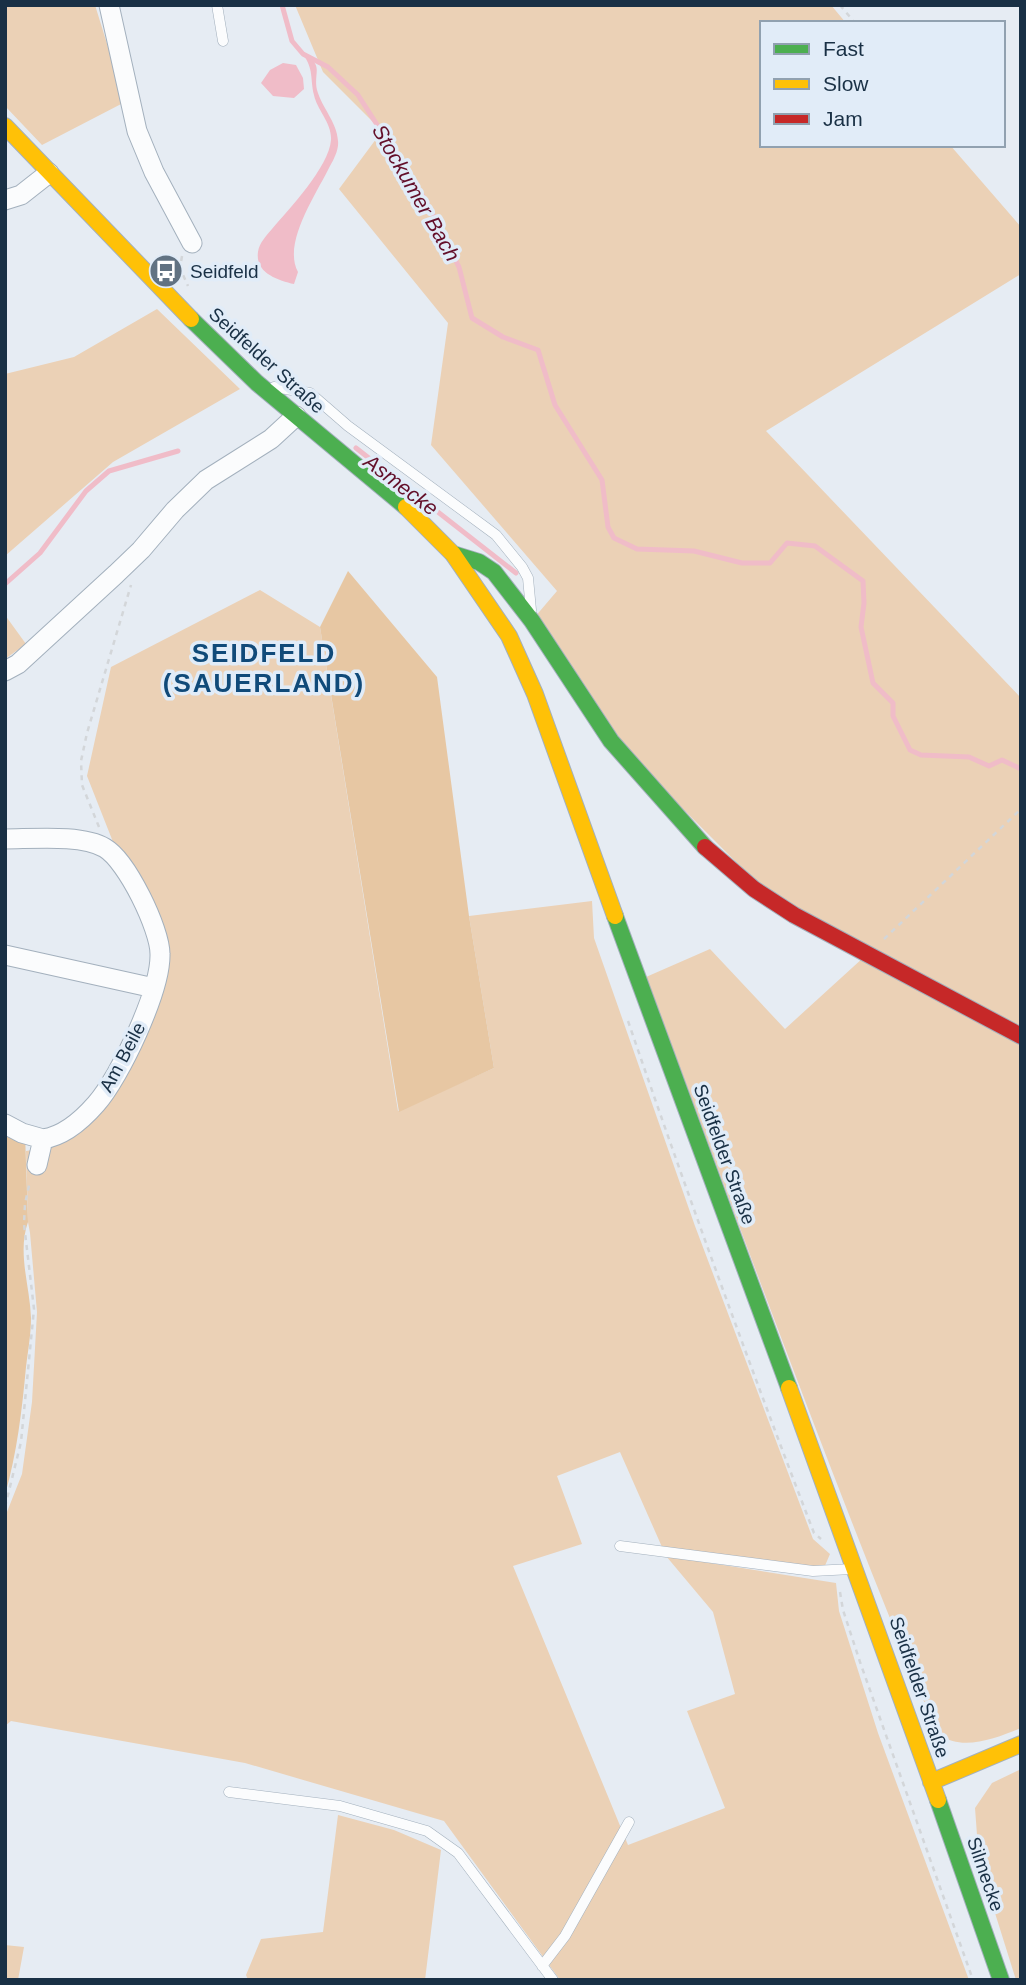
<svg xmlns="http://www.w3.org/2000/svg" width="1026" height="1985" font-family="Arial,sans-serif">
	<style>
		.green { fill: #ebd1b6 }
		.forest { fill: #e7c7a3 }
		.water { fill: #f0bcc8 }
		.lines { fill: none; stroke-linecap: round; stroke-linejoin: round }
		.stream { stroke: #f0bcc8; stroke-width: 5 }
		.lane-casing { stroke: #a3b0bd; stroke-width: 11 }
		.street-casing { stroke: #a3b0bd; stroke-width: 21 }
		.fast-casing { stroke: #a3b0bd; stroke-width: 18 }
		.slow-casing { stroke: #a3b0bd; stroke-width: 18 }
		.jam-casing { stroke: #a3b0bd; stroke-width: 18 }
		.path { stroke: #d3d6d9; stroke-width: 2.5; stroke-dasharray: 5 5; stroke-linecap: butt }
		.lane { stroke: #fbfcfd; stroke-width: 10 }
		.street { stroke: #fbfcfd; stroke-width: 19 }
		.fast { stroke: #4caf50; stroke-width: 16 }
		.slow { stroke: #ffc107; stroke-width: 16 }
		.jam { stroke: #c62828; stroke-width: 16 }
		.labels { text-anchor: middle; stroke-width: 7; stroke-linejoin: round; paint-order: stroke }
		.poi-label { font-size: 19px; fill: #193045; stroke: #e1ecf8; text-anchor: start }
		.street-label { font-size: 19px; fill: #193045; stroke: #e1ecf8 }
		.water-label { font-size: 21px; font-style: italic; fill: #630f2a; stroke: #e1ecf8 }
		.district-label { font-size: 26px; font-weight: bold; letter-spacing: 2px; fill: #104a79; stroke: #e1ecf8 }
	</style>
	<rect width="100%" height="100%" fill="#e6ecf3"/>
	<!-- green -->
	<path class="green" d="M5,5H95L125,102L42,145L5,106Z
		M295,5H831L846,23H762V145H950L1021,227V274L766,431L1021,698V1728C999,1737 962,1752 941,1735C937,1732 934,1725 932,1721C830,1476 740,1226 646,977L710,949L785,1029L864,957L757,883L625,751L534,618L557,591L431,445L448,323L339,189L382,131L323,72Z
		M157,309L240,389L113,462L5,556V374L74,357Z
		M260,590L320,627L398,1111L494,1068L469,916L592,901L594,938L695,1226L813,1539L830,1554L824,1568L662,1547L620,1452L557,1476L582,1544L513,1566L628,1845L725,1808L687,1711L735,1694L713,1612L666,1556L836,1583L839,1611L878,1733L969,1980H560L444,1821L245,1763L11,1721L5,1726V1517L22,1474L32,1402L37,1312L30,1233L28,1222L26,1151L56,1146L78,1130L162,979L115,847L87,776L111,667Z
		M5,615L26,644L5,659Z
		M1021,1769V1980H1016L979,1862L975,1808L992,1783Z
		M338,1815L394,1830L441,1850L425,1980H248L246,1975L261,1939L323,1932Z
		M5,1945L24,1947L18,1980H5Z"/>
	<!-- forest -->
	<path class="forest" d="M348,571L437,677L469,916L494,1068L399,1112L320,627Z
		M5,1120L25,1133L28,1222C17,1253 30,1286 31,1318C31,1334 28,1351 26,1367C22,1410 17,1453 5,1495Z"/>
	<!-- water -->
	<path class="water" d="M303,54C325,65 313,72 317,90C322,108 337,122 338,141C339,149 334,159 330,166C317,193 282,243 298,272L294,284C278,280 255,273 258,252C259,243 267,235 272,229C289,209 329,167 331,140C332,123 317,110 314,95C310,78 314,70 303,54Z
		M283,63L296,65L303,78L304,89L294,98L273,96L261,83L270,70Z"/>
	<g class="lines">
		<!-- stream -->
		<path class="stream" d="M282,5L292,41L303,54L328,67L358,95L426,201L459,267L472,318L503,337L538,350L555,405L602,480L608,527L614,538L637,549L694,551L742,563H770L787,543L815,546L863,581L864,603L861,627L873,683L893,703V716L910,750L921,755L969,757L989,766L1002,760L1021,769
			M356,448L516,573
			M5,584L40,553L86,491L109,471L178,451"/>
		<defs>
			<path id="lane" d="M217,5L223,41
				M274,387L310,393L348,426L496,535L522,567L528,578L531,610
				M620,1546L813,1571L852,1569
				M229,1792L340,1806L427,1831L458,1853L553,1980
				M542,1966L565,1936L629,1822"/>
			<path id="street" d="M109,5L137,131L154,172L192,243
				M5,200L21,195L49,173
				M5,671L18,664L116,574L141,550L175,510L206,480L271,439L296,416
				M5,839C32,839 82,834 105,848C127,861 160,929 160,954C161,990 120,1077 96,1104C82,1120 64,1136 43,1139L37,1165
				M5,955L154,988
				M5,1124L22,1133L43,1139"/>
			<path id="fast" d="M191,319L257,383L406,507
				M453,554L479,562L494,572L532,621L611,741L705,847
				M615,916L789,1388
				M938,1800L1001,1980"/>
			<path id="slow" d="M5,126L191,319
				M406,507L453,554L509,636L535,694L615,916
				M789,1388L938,1800
				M931,1782L1021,1744"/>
			<path id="jam" d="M705,847L754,889L794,915L1021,1036"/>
		</defs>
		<!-- lane casing -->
		<use href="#lane" class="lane-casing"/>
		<!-- street casing -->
		<use href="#street" class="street-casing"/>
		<!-- fast casing -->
		<use href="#fast" class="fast-casing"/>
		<!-- slow casing -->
		<use href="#slow" class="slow-casing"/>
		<!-- jam casing -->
		<use href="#jam" class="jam-casing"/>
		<!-- path -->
		<path class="path" d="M840,5L855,23
			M182,256L180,268L188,286
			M99,827L82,785L81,761L87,733L131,585
			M884,939L1021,809
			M628,1021C687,1193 749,1364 814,1533L821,1539
			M5,1507L21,1442L34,1309L24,1224L25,1204L30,1181
			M840,1592L843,1610L860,1662L973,1980"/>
		<!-- lane -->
		<use href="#lane" class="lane"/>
		<!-- street -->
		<use href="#street" class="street"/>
		<!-- fast -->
		<use href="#fast" class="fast"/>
		<!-- slow -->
		<use href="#slow" class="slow"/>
		<!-- jam -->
		<use href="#jam" class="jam"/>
	</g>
	<!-- icons -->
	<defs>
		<symbol id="bus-disc" viewBox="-11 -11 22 22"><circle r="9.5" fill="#617282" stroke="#e1ecf8"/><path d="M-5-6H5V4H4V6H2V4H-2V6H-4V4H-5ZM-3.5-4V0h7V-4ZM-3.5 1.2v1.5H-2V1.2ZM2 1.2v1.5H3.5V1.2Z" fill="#fff"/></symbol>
	</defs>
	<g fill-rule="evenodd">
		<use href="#bus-disc" x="147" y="252" width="38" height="38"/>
	</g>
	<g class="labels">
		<!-- poi labels -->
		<g class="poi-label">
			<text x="190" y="278">Seidfeld</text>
		</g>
		<!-- street labels -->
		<g class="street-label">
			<text transform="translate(267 360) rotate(42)" y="7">Seidfelder Straße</text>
			<text transform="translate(122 1057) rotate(-62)" y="7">Am Beile</text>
			<text transform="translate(725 1154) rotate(70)" y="7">Seidfelder Straße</text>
			<text transform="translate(920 1687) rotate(71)" y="7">Seidfelder Straße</text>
			<text transform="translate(986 1874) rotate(71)" y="7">Silmecke</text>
		</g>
		<!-- water labels -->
		<g class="water-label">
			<text transform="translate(416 193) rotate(60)" y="7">Stockumer Bach</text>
			<text transform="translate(401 485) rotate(37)" y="7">Asmecke</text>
		</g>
		<!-- district labels -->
		<g class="district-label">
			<text x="264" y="662">SEIDFELD<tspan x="264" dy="30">(SAUERLAND)</tspan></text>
		</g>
	</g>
	<!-- border -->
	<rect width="1026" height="1985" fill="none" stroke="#193045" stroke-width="14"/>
	<!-- legend -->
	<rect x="760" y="21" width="245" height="126" fill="#e1ecf8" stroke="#91a1b0" stroke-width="2"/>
	<rect x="774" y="44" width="35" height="10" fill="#4caf50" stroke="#91a1b0" stroke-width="2"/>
	<text x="823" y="56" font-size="21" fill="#193045">Fast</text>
	<rect x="774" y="79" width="35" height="10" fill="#ffc107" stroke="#91a1b0" stroke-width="2"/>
	<text x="823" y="91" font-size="21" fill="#193045">Slow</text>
	<rect x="774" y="114" width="35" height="10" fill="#c62828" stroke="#91a1b0" stroke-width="2"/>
	<text x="823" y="126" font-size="21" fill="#193045">Jam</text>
</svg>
